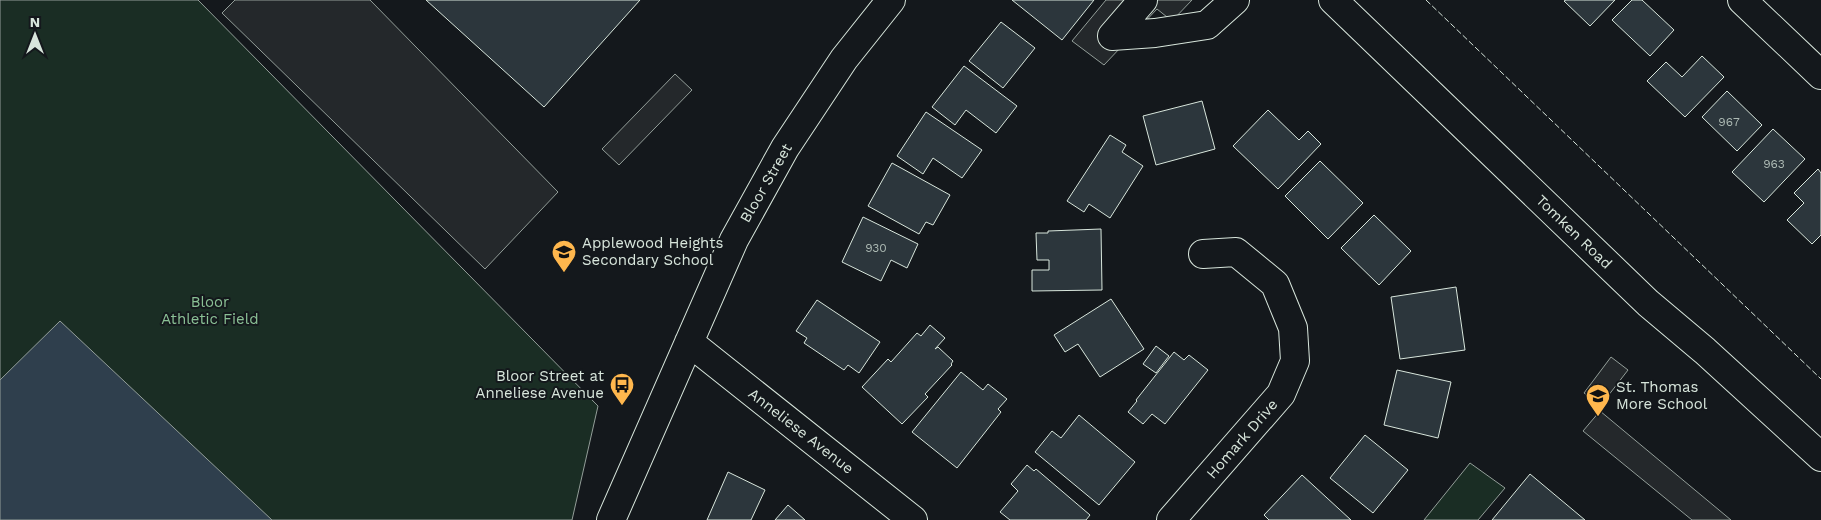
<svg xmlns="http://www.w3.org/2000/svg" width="1821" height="520" font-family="'Work Sans',sans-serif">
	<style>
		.green { fill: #1a2d24; stroke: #939e99 }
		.parking { fill: #24282b; stroke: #939e99 }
		.water { fill: #2f3f4d; stroke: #939e99 }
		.building { fill: #2c363c; stroke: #d8e6dc }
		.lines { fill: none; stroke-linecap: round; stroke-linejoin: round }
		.minor-casing { stroke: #d8e6dc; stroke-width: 30 }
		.minor { stroke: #14181c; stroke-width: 28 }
		.fence { stroke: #d8e6dc; stroke-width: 1; stroke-dasharray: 6 2.5; stroke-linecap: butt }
		.labels { text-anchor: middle; stroke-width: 4; stroke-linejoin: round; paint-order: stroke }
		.number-label { font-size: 12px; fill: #adbab4 }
		.street-label { font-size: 15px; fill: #d8e6dc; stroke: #14181c }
		.poi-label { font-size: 15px; fill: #d8e6dc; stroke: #14181c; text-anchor: start }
		.park-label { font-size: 15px; fill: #8ac095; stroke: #14181c }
	</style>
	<rect width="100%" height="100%" fill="#14181c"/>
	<!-- green -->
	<path class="green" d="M0,0H198L598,406L572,520H0Z
		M1470,463L1505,488L1478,520H1424Z"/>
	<!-- parking -->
	<path class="parking" d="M235,0H370L558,192L485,269L222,13Z
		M1106,0H1192L1172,21L1157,9L1104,65L1072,41Z
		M675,74L692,90L619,165L602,149Z
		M1611,357L1628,370L1601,405L1584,393Z
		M1600,411L1731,520H1692L1583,431Z"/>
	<!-- water -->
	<path class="water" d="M60,321L272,520H0V380Z"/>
	<!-- building -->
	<path class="building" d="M426,0H640L544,107Z
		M1012,0H1094L1062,40Z
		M1566,0H1615L1590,26L1564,1Z
		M1632,0H1642L1674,30L1650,56L1612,20Z
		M1001,22L1035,48L1003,88L969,61Z
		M1702,56L1724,77L1685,117L1647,81L1666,62L1682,77Z
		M964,66L1017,106L996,133L966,110L955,125L932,107Z
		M1727,91L1762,125L1737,151L1702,117Z
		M1202,101L1215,149L1156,165L1143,116Z
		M1268,110L1299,140L1308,131L1321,144L1278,189L1233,146Z
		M926,112L982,150L962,178L933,158L923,174L897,156Z
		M1773,129L1805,159L1764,202L1732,172Z
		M1110,135L1126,145L1122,152L1143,166L1110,218L1089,204L1084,212L1067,201Z
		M1320,161L1363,203L1328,239L1285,196Z
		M892,163L950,195L933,225L926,222L919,234L868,206Z
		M1818,169L1821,173V235L1812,244L1787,220L1804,203L1794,193Z
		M1374,215L1411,251L1379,285L1341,248Z
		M863,217L918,244L907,268L891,260L881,281L842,262Z
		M1101,229L1102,290L1032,291V270H1049V260H1037L1036,233H1048V231Z
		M1456,287L1465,350L1400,359L1391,297Z
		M1111,299L1144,349L1100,377L1078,344L1065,352L1054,335Z
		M817,300L880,342L859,373L848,365L844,370L804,343L807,338L796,331Z
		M930,325L945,338L935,349L938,347L953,361L951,364L952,365L925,394L928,397L902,424L862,387L888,359L891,362L917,333L921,336Z
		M1156,346L1169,356L1156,373L1143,364Z
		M1174,352L1184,360L1189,355L1208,370L1165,424L1152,414L1143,424L1128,412L1137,401L1136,400Z
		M1397,370L1451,382L1438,438L1384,425Z
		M961,372L983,390L988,384L1007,399L998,409L1001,412L957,468L912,432Z
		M1079,415L1135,462L1099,505L1035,452L1052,431L1061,438Z
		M1365,435L1408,470L1373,513L1330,478Z
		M1027,465L1034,471L1036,469L1090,515L1086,520H1010L1000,512L1018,491L1011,484Z
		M728,472L765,490L751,520H707Z
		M1530,474L1585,520H1492Z
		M1302,475L1351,520H1269L1264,515Z
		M788,505L805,520H775Z"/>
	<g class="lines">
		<defs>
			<path id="minor" d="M1143,0L1112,36L1155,33L1207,25L1235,0
				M1333,0L1648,303L1705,351L1821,457
				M1742,0L1821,75
				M689,342L913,520
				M611,520L734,240L785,148L844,59L891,0
				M1171,520L1281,394L1295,361L1293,328L1275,284L1236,252L1203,254"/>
		</defs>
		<!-- minor casing -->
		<use href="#minor" class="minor-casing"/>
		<!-- minor -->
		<use href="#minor" class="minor"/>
		<!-- fence -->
		<path class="fence" d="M1426,0L1821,379"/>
	</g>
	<!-- icons -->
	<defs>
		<symbol id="school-pin" viewBox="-11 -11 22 30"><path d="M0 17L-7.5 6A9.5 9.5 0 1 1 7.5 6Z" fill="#ffb74d" stroke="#14181c"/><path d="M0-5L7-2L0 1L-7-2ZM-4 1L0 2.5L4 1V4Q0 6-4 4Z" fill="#111"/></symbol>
		<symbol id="bus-pin" viewBox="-11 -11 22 30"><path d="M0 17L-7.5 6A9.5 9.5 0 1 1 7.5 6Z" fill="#ffb74d" stroke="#14181c"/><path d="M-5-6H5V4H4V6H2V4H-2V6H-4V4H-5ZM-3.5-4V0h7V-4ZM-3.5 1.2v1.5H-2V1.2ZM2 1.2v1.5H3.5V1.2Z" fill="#111"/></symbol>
	</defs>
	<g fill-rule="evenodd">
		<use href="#school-pin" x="550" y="238" width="28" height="38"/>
		<use href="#bus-pin" x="608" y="371" width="28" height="38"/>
		<use href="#school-pin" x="1584" y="382" width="28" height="38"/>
	</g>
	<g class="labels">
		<!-- number labels -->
		<g class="number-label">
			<text x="1729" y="126">967</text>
			<text x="1774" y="168">963</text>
			<text x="876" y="252">930</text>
		</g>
		<!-- street labels -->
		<g class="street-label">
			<text transform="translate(766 183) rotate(-60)" y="5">Bloor Street</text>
			<text transform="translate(1574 232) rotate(44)" y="5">Tomken Road</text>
			<text transform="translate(801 431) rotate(38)" y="5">Anneliese Avenue</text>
			<text transform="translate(1242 439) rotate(-49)" y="5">Homark Drive</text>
		</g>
		<!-- poi labels -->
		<g class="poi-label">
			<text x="582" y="248">Applewood Heights<tspan x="582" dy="17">Secondary School</tspan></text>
			<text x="604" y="381" text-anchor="end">Bloor Street at<tspan x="604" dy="17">Anneliese Avenue</tspan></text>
			<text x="1616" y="392">St. Thomas<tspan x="1616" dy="17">More School</tspan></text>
		</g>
		<!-- park labels -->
		<g class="park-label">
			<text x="210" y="307">Bloor<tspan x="210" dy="17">Athletic Field</tspan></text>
		</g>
	</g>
	<!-- north arrow -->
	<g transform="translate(35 35)" stroke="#14181c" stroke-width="4" paint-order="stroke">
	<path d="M0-4L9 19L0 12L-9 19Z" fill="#d8e6dc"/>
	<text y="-8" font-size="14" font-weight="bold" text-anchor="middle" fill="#d8e6dc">N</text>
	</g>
</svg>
